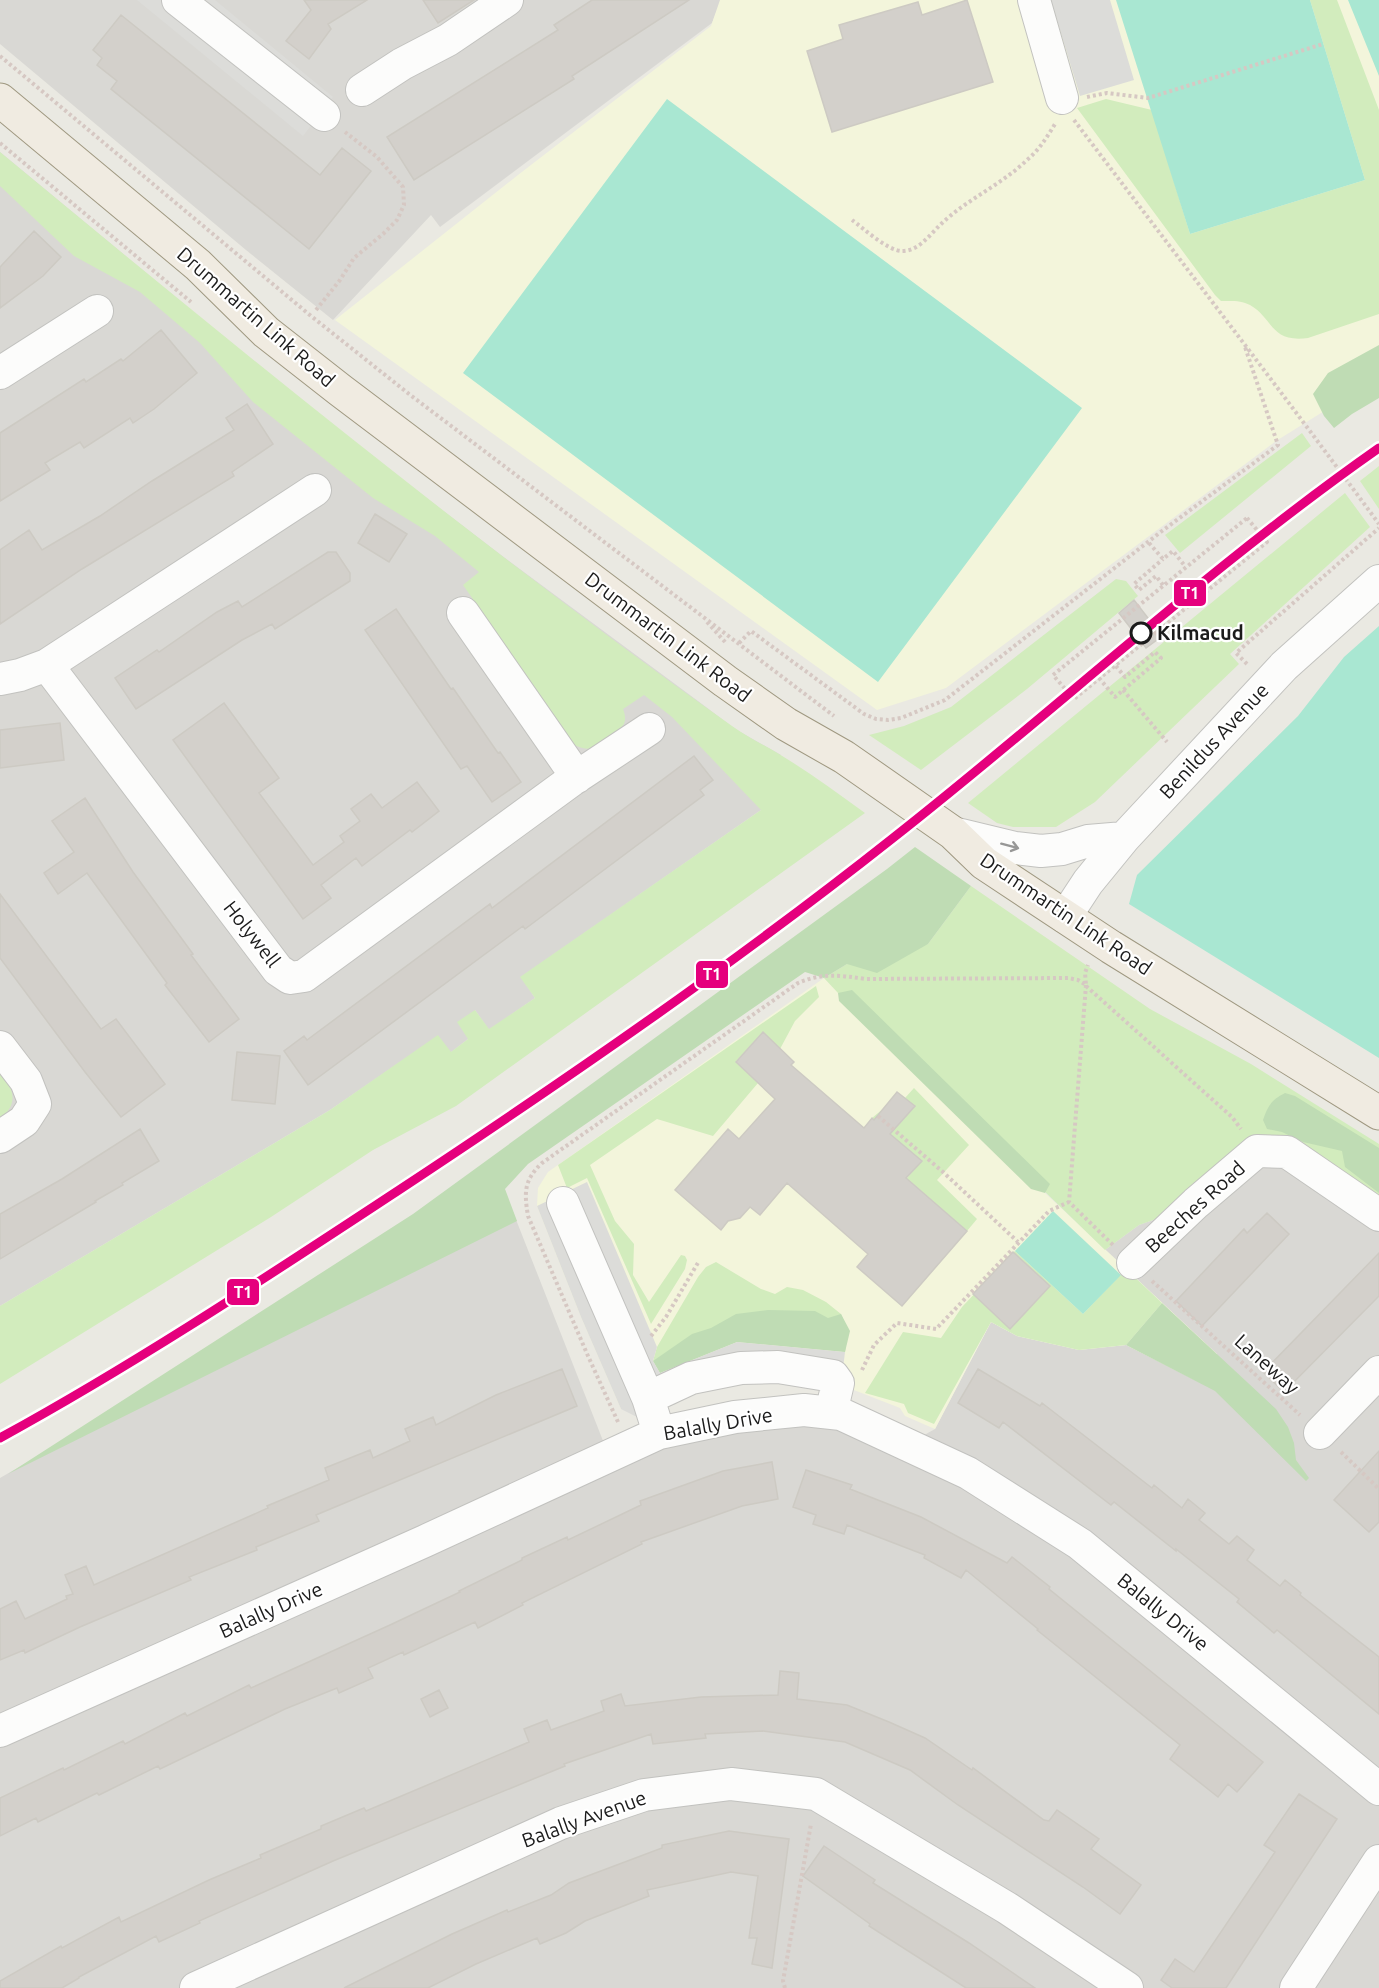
<svg xmlns="http://www.w3.org/2000/svg" width="1379" height="1988" font-family="Ubuntu,sans-serif">
	<style>
		.residential { fill: #d9d8d4 }
		.education { fill: #f3f5db }
		.grass { fill: #d2ecbd }
		.forest { fill: #bfdcb4 }
		.pitch { fill: #a9e7d2 }
		.parking { fill: #dcdcd9 }
		.building { fill: #d3d0cb; stroke: #cdcac3; stroke-width: 1.5 }
		.lines { fill: none; stroke-linecap: round; stroke-linejoin: round }
		.minor-casing { stroke: #c2c2bf; stroke-width: 34 }
		.major-casing { stroke: #9f9880; stroke-width: 35 }
		.path { stroke: #d6c8c3; stroke-width: 4; stroke-dasharray: 3 3; stroke-linecap: butt }
		.minor { stroke: #fcfcfb; stroke-width: 32 }
		.major { stroke: #f0ebe1; stroke-width: 33 }
		.tram-1-casing { stroke: #fff; stroke-width: 14 }
		.tram-1 { stroke: #e5007d; stroke-width: 9 }
		.oneway { stroke: #979796 }
		.stop-dot { fill: #fff; stroke: #1b1b1b; stroke-width: 3 }
		.labels { text-anchor: middle; stroke-width: 4.5; stroke-linejoin: round; paint-order: stroke }
		.street-label { font-size: 20px; fill: #1b1b1b; stroke: #fff }
		.stop-label { font-size: 20px; font-weight: bold; fill: #1b1b1b; stroke: #fff; text-anchor: start }
		.line-badge { stroke: #fff; stroke-width: 2 }
		.badge-label { font-size: 16px; text-anchor: middle; font-weight: bold; fill: #fff }
	</style>
	<rect width="100%" height="100%" fill="#eae9e2"/>
	<!-- residential -->
	<path class="residential" d="M0,0H721L712,23L440,227L431,215L333,320L246,250L0,44Z
		M0,152L192,311L365,451L501,555L702,704L735,729L781,755L761,810L521,977L535,998L489,1030L475,1010L468,1039L450,1053L438,1036L330,1110L0,1306Z
		M1279,1135L1313,1153L1379,1198V1988H0V1478L504,1189L609,1456L804,1410L908,1444L935,1429L991,1322L1017,1336L1079,1350L1126,1345L1195,1380L1217,1354L1105,1250L1139,1225L1156,1219L1189,1189L1245,1143Z"/>
	<!-- education -->
	<path class="education" d="M720,0H1379V377L1276,441L946,688L877,710L335,320L518,175L711,26Z
		M824,978L1045,1193L1217,1354L1195,1380L1126,1345L1079,1350L1017,1336L991,1322L935,1429L905,1416L900,1408L841,1385L773,1376L699,1389L676,1404L621,1409L581,1317L537,1206L538,1188L548,1172Z"/>
	<!-- grass -->
	<path class="grass" d="M1310,0H1337L1379,110V314L1308,338C1270,343 1274,319 1250,305C1241,300 1231,301 1221,301L1215,295L1077,108L1106,99L1152,110L1190,234L1365,180Z
		M0,152C239,350 479,546 732,726C747,737 764,745 779,754C809,772 837,793 865,813L456,1106L373,1150L271,1217L0,1384V1306L330,1110L438,1035L451,1052L468,1039L457,1022L475,1010L489,1029L535,998L520,977L761,810L672,717L644,695L623,709C625,714 626,719 624,724C620,730 598,746 592,748C585,750 579,747 572,744L497,643L498,635L463,585L479,572L435,536L373,498L253,402L200,343L140,292L74,256L0,186Z
		M1302,433L1311,446L1180,553L1165,535Z
		M1379,466V509L1360,481Z
		M1345,493L1370,527L1230,654L1239,664L1095,802L1056,827H1013L997,823L968,803Z
		M1116,579L1126,581L1138,596L1027,689L921,770L869,735L904,726L951,707Z
		M971,886L1150,1009L1251,1064L1379,1144V1198L1313,1153L1279,1135L1245,1143L1189,1189L1156,1219L1139,1225L1105,1250L840,993H838L824,978L847,964L928,944Z
		M816,986L819,997L795,1021L780,1049L763,1033L736,1061L758,1083L713,1136L657,1119L590,1165L615,1221L634,1244L633,1275L649,1302L681,1255L685,1256L687,1260L685,1269L651,1324L587,1178L567,1188L558,1165Z
		M0,1071C13,1088 20,1103 0,1119Z
		M914,1088L969,1145L937,1180L977,1219L967,1231L922,1192L902,1215L899,1171L907,1178L921,1161L872,1118L884,1108L889,1112L914,1106L905,1098Z
		M1015,1251L1083,1314L1126,1269L1162,1303L1126,1345L1079,1350L1017,1336L991,1322L934,1424L908,1413L904,1404L865,1393L903,1332L941,1338L962,1307Z
		M716,1262L761,1289L775,1294L787,1287L803,1290L826,1302L841,1314L848,1331L845,1352L737,1342L660,1373L653,1361L657,1347L698,1277L706,1267Z"/>
	<!-- forest -->
	<path class="forest" d="M1379,345V398L1352,414L1334,428L1324,416L1313,394L1328,373Z
		M915,847L971,886L928,944L877,973L847,964L824,978L805,972L528,1164L505,1189L517,1221L8,1474L413,1214L887,869Z
		M852,990L1050,1184L1045,1193L1031,1189L839,1001L838,993Z
		M1285,1093L1295,1096L1379,1148V1193L1345,1167L1342,1151L1303,1142L1282,1132L1267,1129L1263,1120C1268,1106 1271,1100 1285,1093Z
		M1162,1303L1276,1409L1288,1427L1294,1443L1296,1460L1309,1478L1306,1481L1215,1391L1126,1345Z
		M768,1310L815,1311L828,1318L841,1314L850,1331L845,1352L737,1342L660,1373L653,1361L692,1334L711,1328L736,1314Z"/>
	<!-- pitch -->
	<path class="pitch" d="M1116,0H1310L1365,180L1190,234Z
		M1348,0H1379V76Z
		M667,99L1082,408L878,682L463,373Z
		M1379,626V1058L1129,904L1137,875L1298,716L1344,657Z
		M1053,1211L1121,1275L1083,1314L1015,1251Z"/>
	<!-- parking -->
	<path class="parking" d="M137,0H215L333,97L303,136Z
		M1051,0H1110L1134,80L1080,96Z
		M587,1182L657,1347L653,1361L660,1373L737,1342L845,1352L841,1385L773,1376L699,1389L676,1404L639,1418L621,1409L581,1317L537,1206Z"/>
	<!-- building -->
	<path class="building" d="M304,0H367L328,24L331,29L309,59L286,41L311,10Z
		M423,0H474L438,23Z
		M592,0H689L572,76L574,79L414,180L387,137L558,30L554,25Z
		M967,0L993,82L832,132L807,51L843,39L839,25L918,2L922,15Z
		M121,15L320,175L342,148L371,171L309,249L111,89L117,81L97,65L102,58L93,50Z
		M34,231L61,257L43,276L0,308V267Z
		M161,330L197,373L154,409L133,423L130,418L84,448L80,442L45,463L50,470L0,501V433L84,379L86,382L121,359L123,361Z
		M247,404L273,444L232,472L234,476L82,569L0,624V550L29,530L42,550L100,516L152,481L234,430L226,418Z
		M375,514L407,534L389,562L358,543Z
		M328,552H336L350,573V581L275,629L272,624L242,640L136,709L115,678L157,650L159,652L217,612L238,601L242,607Z
		M1134,600L1162,636L1146,648L1119,613Z
		M396,609L451,689L453,688L498,753L500,752L521,782L492,802L467,766L461,769L365,630Z
		M224,703L279,778L259,793L313,865L344,842L340,836L360,821L351,809L371,794L382,808L417,782L439,811L412,832L410,830L362,866L356,858L321,885L331,898L303,919L173,740Z
		M60,723L64,760L0,768V730Z
		M694,756L713,780L700,790L704,795L525,929L523,926L308,1085L284,1051L304,1036L307,1040L490,904L492,908Z
		M85,798L133,872L193,954L191,955L239,1019L209,1042L165,985L167,983L87,873L58,894L44,873L74,852L52,821Z
		M0,894L101,1029L116,1019L165,1084L121,1117L85,1072L0,958Z
		M763,1032L794,1062L791,1065L864,1128L872,1118L874,1120L897,1092L915,1106L890,1134L922,1161L906,1178L967,1231L902,1306L857,1267L868,1254L787,1183L760,1215L750,1207L740,1218L728,1221L721,1230L675,1190L728,1129L739,1139L775,1099L736,1062Z
		M237,1052L280,1056L275,1104L232,1100Z
		M140,1129L159,1161L122,1183L123,1185L95,1201L96,1202L0,1259V1214L62,1179Z
		M1267,1213L1289,1234L1202,1326L1176,1301L1244,1229L1247,1233Z
		M1013,1252L1050,1286L1010,1329L973,1294Z
		M1379,1253V1296L1284,1392L1263,1372Z
		M562,1369L577,1406L316,1515L319,1521L256,1547L257,1550L189,1577L191,1580L80,1627L25,1653L24,1650L0,1660V1609L16,1601L25,1619L67,1599L66,1596L73,1594L65,1575L86,1566L94,1585L268,1508L267,1506L329,1480L325,1468L370,1450L373,1458L410,1441L405,1429L433,1417L436,1425L496,1395Z
		M978,1369L1040,1406L1042,1403L1152,1488L1154,1485L1182,1508L1188,1499L1205,1513L1199,1520L1229,1544L1237,1536L1254,1550L1247,1560L1280,1586L1285,1580L1301,1593L1300,1595L1379,1657V1714L1277,1630L1274,1633L1237,1602L1239,1599L1176,1549V1551L1114,1502L1111,1505L1003,1422L999,1428L958,1403Z
		M1379,1451V1522L1369,1532L1334,1500Z
		M772,1462L778,1499L742,1506L641,1542L642,1544L522,1603L523,1605L478,1628L475,1622L404,1655L403,1652L368,1668L373,1678L339,1693L337,1688L285,1709L160,1769L158,1766L99,1795L97,1793L38,1822L36,1818L0,1836V1798L63,1768L64,1770L123,1741L125,1744L185,1713L187,1716L249,1685L251,1688L390,1625L460,1592L459,1591L522,1560V1558L567,1537L568,1540L641,1505L640,1501L723,1471Z
		M806,1470L852,1485L850,1489L921,1517L1007,1563L1012,1557L1050,1587L1049,1589L1263,1762L1237,1792L1228,1784L1218,1797L1170,1759L1180,1745L1037,1630L1038,1629L966,1570L961,1578L924,1558L925,1555L847,1525L844,1534L813,1524L816,1515L793,1507Z
		M780,1671L799,1673L797,1699L847,1705L889,1722L925,1738L972,1770L973,1768L1044,1820L1049,1821L1057,1810L1099,1839L1091,1849L1141,1885L1120,1914L1083,1887L958,1805L910,1770L845,1742L763,1731L705,1734L706,1738L653,1744L651,1734L564,1764L565,1766L333,1861L199,1921L200,1923L159,1942L156,1936L79,1977V1978L62,1988H0V1981L61,1946L62,1948L119,1917L121,1922L209,1880L261,1858L260,1855L321,1829V1826L364,1808L366,1811L529,1742L524,1729L547,1720L551,1730L604,1711L601,1701L621,1694L625,1706L701,1697L778,1695Z
		M439,1690L448,1708L430,1717L421,1699Z
		M1299,1794L1337,1819L1226,1988H1172L1161,1980L1175,1959L1194,1972L1275,1852L1264,1845Z
		M729,1831L789,1839L772,1968L752,1964L757,1938H749L758,1876L731,1872L647,1890L649,1896L585,1921L566,1933L540,1944L537,1938L476,1964L428,1988H344L452,1934L507,1910L508,1912L551,1895L569,1883L662,1848V1845Z
		M824,1846L875,1880L873,1883L969,1943L1035,1988H966L869,1926L870,1924L803,1876Z"/>
	<g class="lines">
		<defs>
			<path id="minor" d="M178,0L324,115
				M1034,0L1062,98
				M362,90L402,64L448,40L507,0
				M0,373L97,311
				M463,613L577,777
				M47,665L278,970L290,978L304,976L572,780L649,729
				M0,679L20,675L47,665L315,490
				M953,833L1015,848L1041,851L1062,849L1088,841L1124,838
				M1065,917L1088,882L1124,838L1284,666L1379,581
				M0,1047L26,1081L35,1104L24,1121L0,1137
				M563,1203L648,1398L659,1433
				M1133,1263L1196,1203L1257,1151L1287,1152L1379,1215
				M648,1398L691,1378L741,1368L778,1367L833,1376L838,1383L831,1413
				M1320,1433L1379,1372
				M0,1731L425,1541L659,1433L735,1417L804,1410L841,1414L968,1473L1080,1544L1379,1789
				M196,1988L561,1823L644,1795L731,1784L816,1794L1007,1908L1127,1988
				M1296,1988L1379,1861"/>
			<path id="major" d="M0,100L198,265L266,332L340,390L725,681L786,724L844,757L953,833L984,863L1111,947L1379,1113"/>
		</defs>
		<!-- minor casing -->
		<use href="#minor" class="minor-casing"/>
		<!-- major casing -->
		<use href="#major" class="major-casing"/>
		<!-- path -->
		<path class="path" d="M0,56L311,316L409,394L834,716
			M1087,97L1107,93L1148,98L1323,44
			M1074,120C1176,255 1279,388 1379,524
			M0,143L191,302
			M852,220C863,228 888,251 902,251C918,251 928,237 939,226C965,200 1000,186 1027,160C1039,150 1047,137 1055,124
			M316,310L340,280L354,258L383,234L397,220L404,205L403,187L377,157L345,132
			M1247,518L1267,542L1074,699L1053,675Z
			M1149,543L1163,559L1173,551L1185,566
			M1163,585L1156,576L1139,590L1134,584L1163,559
			M707,622L726,643
			M739,643L751,631L864,714L876,719L888,720L901,718L945,700L1162,531L1278,445L1245,347
			M1247,664L1236,653L1379,528
			M1099,678L1115,697L1161,658L1155,652L1125,677L1115,665
			M1123,690L1167,742
			M1086,985L1069,1202L1113,1245
			M1086,986L1232,1117L1241,1129
			M878,1116L943,1172L1018,1242
			M1152,1281L1300,1415
			M651,1336L666,1317L699,1261
			M862,1370L874,1345L897,1323L936,1329L1049,1211L1069,1202
			M618,1422L588,1356L528,1216C524,1192 524,1180 542,1163L798,983C821,973 840,975 865,979L1068,978L1078,980L1086,985L1085,973L1088,965
			M1341,1452L1379,1489
			M785,1988L783,1981L811,1824"/>
		<!-- minor -->
		<use href="#minor" class="minor"/>
		<!-- major -->
		<use href="#major" class="major"/>
		<defs>
			<path id="tram-1" d="M0,1438C137,1363 268,1276 399,1190C567,1079 734,964 893,838C1056,710 1209,567 1379,448"/>
		</defs>
		<!-- tram-1 casing -->
		<use href="#tram-1" class="tram-1-casing"/>
		<!-- tram-1 -->
		<use href="#tram-1" class="tram-1"/>
	</g>
	<!-- one-way arrows -->
	<defs><path id="oneway-shaft" d="M-6 0H5M1.5-3L5.5 0L1.5 3" fill="none" stroke-width="1.6" stroke-linecap="round" stroke-linejoin="round" transform="scale(1.5)"/></defs>
	<use class="oneway" href="#oneway-shaft" transform="translate(1010 846) rotate(15)"/>
	<!-- markers -->
	<circle class="stop-dot" cx="1141" cy="633" r="10"/>
	<g class="labels">
		<!-- street labels -->
		<g class="street-label">
			<text transform="translate(256 317) rotate(41)" y="7">Drummartin Link Road</text>
			<text transform="translate(668 637) rotate(37)" y="7">Drummartin Link Road</text>
			<text transform="translate(1214 741) rotate(-47)" y="7">Benildus Avenue</text>
			<text transform="translate(1066 914) rotate(34)" y="7">Drummartin Link Road</text>
			<text transform="translate(252 934) rotate(52)" y="7">Holywell</text>
			<text transform="translate(1195 1207) rotate(-42)" y="7">Beeches Road</text>
			<text transform="translate(1267 1364) rotate(42)" y="7">Laneway</text>
			<text transform="translate(718 1424) rotate(-10)" y="7">Balally Drive</text>
			<text transform="translate(271 1610) rotate(-24)" y="7">Balally Drive</text>
			<text transform="translate(1163 1612) rotate(39)" y="7">Balally Drive</text>
			<text transform="translate(584 1819) rotate(-20)" y="7">Balally Avenue</text>
		</g>
		<!-- stop labels -->
		<g class="stop-label">
			<text x="1157" y="640">Kilmacud</text>
		</g>
	</g>
	<g class="line-badge">
		<rect x="1173" y="579" width="34" height="28" rx="6" fill="#e5007d"/>
		<rect x="695" y="960" width="34" height="29" rx="6" fill="#e5007d"/>
		<rect x="226" y="1278" width="34" height="28" rx="6" fill="#e5007d"/>
	</g>
	<g class="badge-label">
		<text x="1190" y="599">T1</text>
		<text x="712" y="980">T1</text>
		<text x="243" y="1298">T1</text>
	</g>
</svg>
